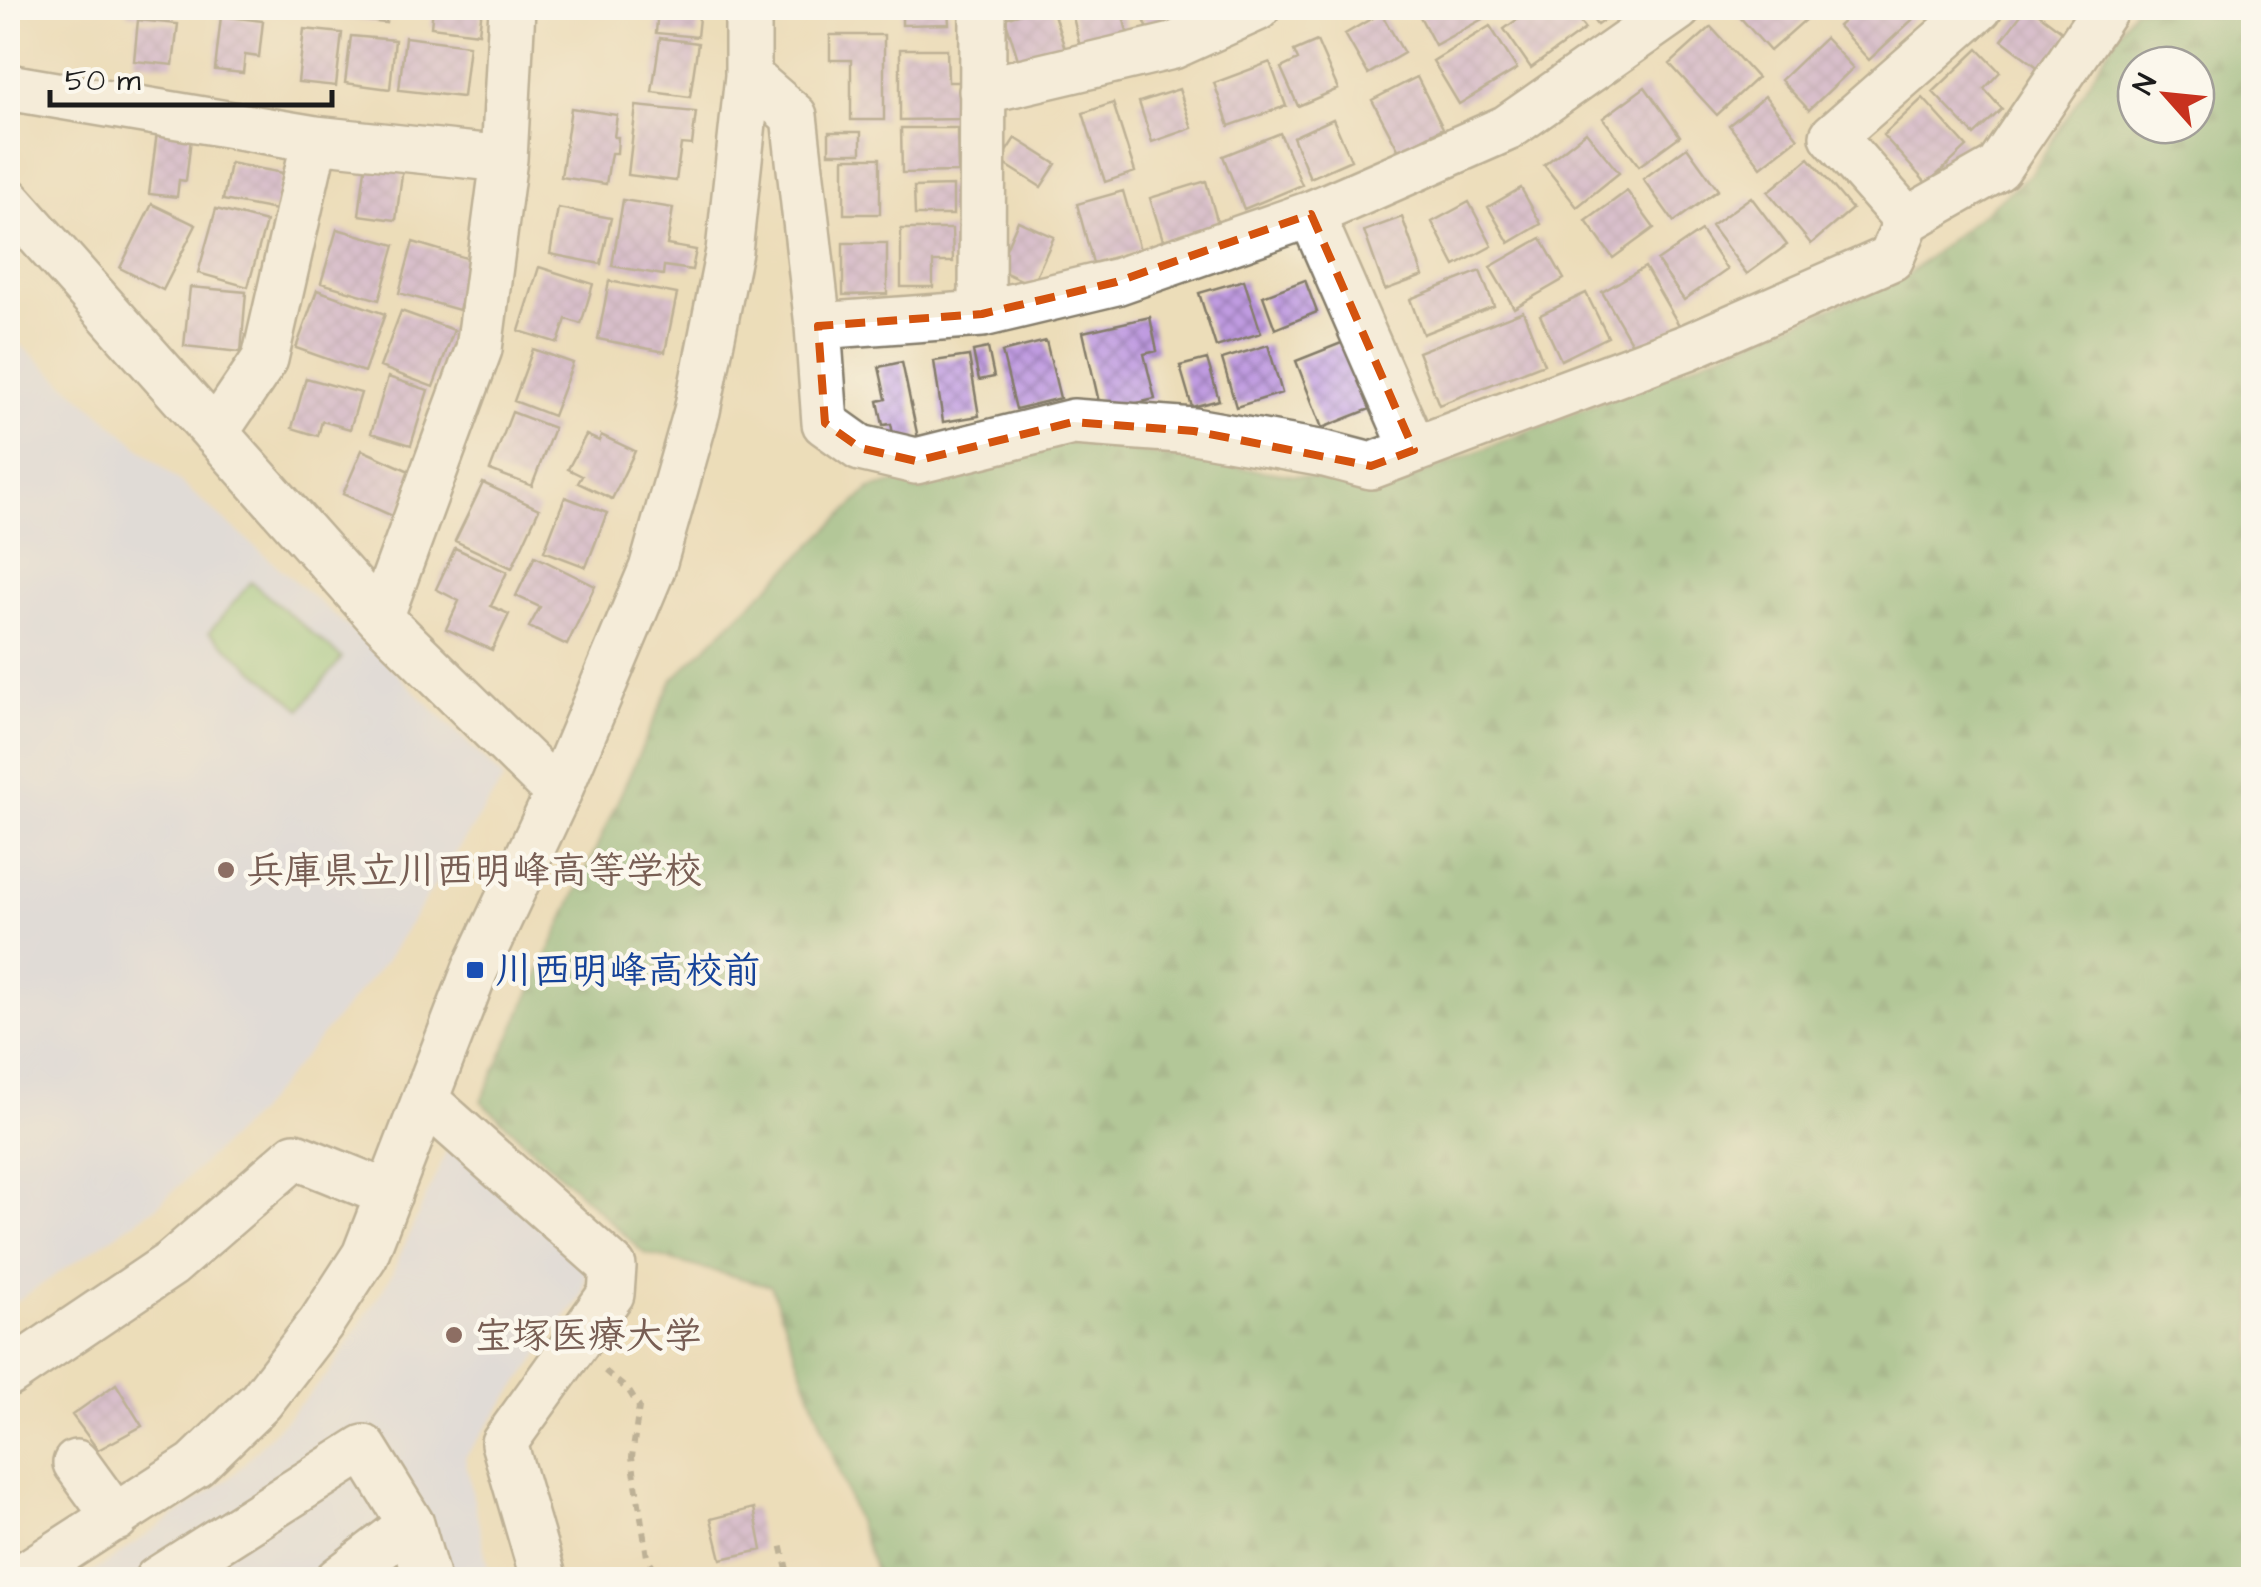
<svg xmlns="http://www.w3.org/2000/svg" width="2261" height="1587" font-family="'Architects Daughter','Klee One',sans-serif">
	<style>
		.built { fill: #d1d9f9 }
		.forest { fill: url(#forest-firs); stroke: #446446; stroke-width: 2.5; fill-rule: evenodd }
		.garden { fill: #87c981; stroke: #52724e; stroke-width: 2.5 }
		.building { fill: url(#building-cross-hatch) }
		.lines { fill: none; stroke-linecap: round; stroke-linejoin: round }
		.minor-casing { stroke: #847c6a; stroke-width: 50 }
		.path { stroke: #847c6a; stroke-width: 6; stroke-dasharray: 8 8; stroke-linecap: butt }
		.minor { stroke: #fff; stroke-width: 45 }
		.marked { fill: none; stroke: #d4530e; stroke-width: 8; stroke-dasharray: 20 12; stroke-linejoin: round }
		.education-dot { fill: #8d6e63; stroke: #fbf7ec; stroke-width: 4 }
		.transit-dot { fill: #1a4fb4; stroke: #fbf7ec; stroke-width: 4 }
		.labels { text-anchor: middle; stroke-width: 9; stroke-linejoin: round; paint-order: stroke }
		.education-label { font-size: 38px; font-weight: bold; fill: #785e54; stroke: #fbf7ec; text-anchor: start }
		.transit-label { font-size: 38px; font-weight: bold; fill: #164399; stroke: #fbf7ec; text-anchor: start }
	</style>
	<defs>
		<pattern id="forest-firs" width="22" height="20" patternUnits="userSpaceOnUse" patternTransform="scale(2.5)"><rect width="22" height="20" fill="#6dad6f"/><path d="M5 1l3.5 6h-7zM16 11l3.5 6h-7z" fill="#598c5a"/></pattern>
		<pattern id="building-cross-hatch" width="8" height="8" patternUnits="userSpaceOnUse" patternTransform="scale(2.5)"><rect width="8" height="8" fill="#c09be1"/><path d="M0 0l8 8M0 8l8-8" fill="none" stroke="#9b7eb6"/></pattern>
	</defs>
	<rect width="100%" height="100%" fill="#fbf7ec"/>
	<filter id="ink" filterUnits="userSpaceOnUse"><feTurbulence type="fractalNoise" baseFrequency=".01" numOctaves="2"/><feDisplacementMap in="SourceGraphic" scale="20" xChannelSelector="R" yChannelSelector="G"/><feConvolveMatrix kernelMatrix="1 2 1 2 8 2 1 2 1" color-interpolation-filters="sRGB"/></filter>
	<filter id="wash" filterUnits="userSpaceOnUse"><feTurbulence type="fractalNoise" baseFrequency=".0048" numOctaves="4" result="noise"/><feDisplacementMap in="SourceGraphic" scale="40" xChannelSelector="R" yChannelSelector="G"/><feGaussianBlur stdDeviation="2.25" result="paint"/><feColorMatrix in="noise" values="0 0 0 0 0 0 0 0 0 0 0 0 0 0 0 0 0 1.4 0 .05"/><feComposite in="paint" operator="in"/></filter>
	<g filter="url(#wash)">
		<rect width="100%" height="100%" fill="#ecddb9"/>
		<!-- built -->
		<path class="built" d="M8,334L361,638L504,779L386,960L254,1115L155,1208L8,1307Z
			M449,1145L578,1254L586,1275L582,1296L465,1457L490,1579L82,1580L231,1477L329,1373L390,1278Z"/>
		<!-- forest -->
		<path class="forest" d="M2134,8H2253V1579H878L771,1286L644,1253L481,1101L673,679L870,489L1064,441L1385,489L1902,279L2033,172ZM2136,65H2196V125H2136Z"/>
		<!-- garden -->
		<path class="garden" d="M251,582L342,658L301,709L209,632Z"/>
		<g id="blocks">
			<!-- building -->
			<path class="building" d="M127,8H176L174,19L127,14Z
				M342,8H388L386,23L341,18Z
				M433,8H482L479,33L431,27Z
				M658,8H700L697,37L656,33Z
				M902,8H948L949,24L902,25Z
				M1038,8H1052L1068,58L1022,72L1005,18Z
				M1071,8H1121L1128,36L1080,47Z
				M1139,8H1204L1150,34Z
				M1481,8L1486,17L1435,45L1416,9Z
				M1533,8H1569L1585,29L1531,68L1504,29Z
				M1584,8H1621L1597,25Z
				M1748,8H1810L1814,12L1770,51L1739,16Z
				M1858,8H1925L1869,60L1838,26Z
				M2026,8H2031L2071,38L2044,72L2002,40Z
				M1381,13L1404,53L1368,74L1345,34Z
				M221,16L263,21L259,57L245,55L243,73L215,70Z
				M138,20L178,24L173,65L134,61Z
				M1490,26L1517,69L1459,104L1433,61Z
				M1711,27L1757,78L1717,115L1670,64Z
				M304,29L342,33L336,86L298,82Z
				M830,35H884V120H851V60H830Z
				M351,36L395,40L390,89L345,83Z
				M405,37L469,45L463,97L399,90Z
				M660,38L698,43L690,97L652,92Z
				M1825,38L1853,68L1809,110L1781,80Z
				M1317,41L1338,89L1298,106L1281,68L1298,60L1294,51Z
				M900,49H947L948,82H961V119L900,120Z
				M1978,49L2000,72L1984,89L2002,109L1974,135L1933,92Z
				M1270,62L1286,106L1229,126L1214,83Z
				M1417,77L1443,128L1399,151L1372,100Z
				M1645,87L1680,136L1639,166L1603,118Z
				M1179,89L1192,128L1152,142L1139,102Z
				M1765,96L1798,138L1761,167L1729,125Z
				M1923,98L1967,147L1927,184L1883,135Z
				M1113,103L1135,172L1105,182L1083,113Z
				M636,106L696,112L692,145L681,144L676,181L628,175Z
				M571,108L617,115L614,137H618L617,153H611L606,184L561,177Z
				M159,117L193,121L186,181L179,180L177,197L149,194Z
				M1333,119L1351,160L1310,178L1293,137Z
				M901,128H957L958,172L902,173Z
				M829,132H861V153H829Z
				M1586,132L1619,173L1577,207L1544,165Z
				M1280,133L1302,185L1244,209L1223,156Z
				M1015,138L1056,164L1041,187L1000,161Z
				M1687,147L1718,190L1674,222L1643,179Z
				M367,154L404,159L396,220L359,215Z
				M844,158H880V214H844Z
				M1809,158L1852,209L1811,244L1768,192Z
				M230,163L283,173L276,210L223,200Z
				M1206,181L1218,224L1163,240L1150,198Z
				M953,186V215H915L914,187Z
				M1521,188L1541,224L1509,243L1488,207Z
				M1123,191L1140,250L1093,263L1077,204Z
				M1627,191L1654,228L1613,258L1586,221Z
				M1751,197L1787,245L1747,274L1711,226Z
				M623,200L673,208L667,245L696,250L692,270L664,266L663,275L612,266Z
				M1469,202L1492,246L1455,266L1432,222Z
				M152,204L196,225L163,290L120,268Z
				M558,208L611,218L601,264L550,254Z
				M216,209L266,222L248,287L198,273Z
				M1402,217L1423,276L1385,290L1364,231Z
				M1018,221L1054,237L1032,285L997,269Z
				M337,229L395,245L379,300L321,283Z
				M901,229H952L953,262H933V287H901Z
				M1701,231L1727,270L1684,300L1657,261Z
				M1541,238L1564,279L1514,308L1490,267Z
				M413,242L473,260L459,310L399,293Z
				M843,243H887V294L843,295Z
				M539,267L593,284L581,324L566,319L558,343L519,331Z
				M1645,267L1679,325L1635,349L1602,292Z
				M1480,271L1494,306L1423,334L1410,299Z
				M1244,280L1261,333L1216,347L1199,293Z
				M1305,280L1317,312L1275,329L1263,296Z
				M609,281L677,294L665,352L598,339Z
				M190,287L246,292L241,352L184,346Z
				M317,290L385,314L364,372L296,348Z
				M1586,293L1608,337L1561,360L1540,315Z
				M401,311L454,330L433,387L380,367Z
				M1523,311L1544,364L1439,405L1418,352Z
				M1150,317L1157,351L1144,354L1155,399L1101,411L1083,332Z
				M1046,341L1060,398L1016,409L1002,352Z
				M1344,342L1370,409L1322,428L1296,361Z
				M1268,345L1282,393L1236,407L1222,359Z
				M988,348L994,377L979,380L973,351Z
				M533,349L573,363L553,416L514,401Z
				M969,356L979,416L943,422L934,361Z
				M1207,359L1219,400L1192,407L1180,366Z
				M902,362L918,438L895,443L891,424L883,425L878,401L886,399L879,367Z
				M388,377L428,390L411,445L371,433Z
				M306,378L361,393L350,429L322,421L318,436L292,428Z
				M512,412L554,428L532,486L490,470Z
				M586,435L599,441L601,435L635,451L612,499L578,483L582,476L568,469Z
				M362,450L416,474L397,518L343,494Z
				M483,483L539,509L512,568L455,541Z
				M565,497L607,513L586,567L544,551Z
				M455,548L507,572L491,606L509,614L492,650L446,629L459,601L436,589Z
				M535,556L595,586L567,645L529,627L540,607L516,596Z
				M116,1384L142,1426L98,1450L72,1415Z
				M754,1508L762,1550L721,1559L711,1519Z"/>
		</g>
	</g>
	<g filter="url(#ink)">
		<use href="#blocks" fill-opacity="0" stroke="#847c6a" stroke-width="2.5"/>
		<g class="lines">
			<defs>
				<path id="minor" d="M748,76L794,116L818,326L825,423L860,448L916,461L1073,422L1194,431L1325,454L1371,466L1688,347L1891,258L1907,220L1833,136L1979,8
					M8,87L315,139L504,159
					M982,91L1173,46L1257,8
					M8,200L380,618L558,793
					M1311,214L1414,450
					M1907,220L1998,168L2106,8
					M982,314L983,8
					M818,326L982,314L1116,282L1311,214L1507,128L1678,8
					M215,433L265,359L315,139
					M380,618L479,349L504,159L512,8
					M425,1100L613,1267L611,1294L504,1443L544,1580
					M8,1374L171,1264L295,1156L389,1194
					M76,1463L116,1518
					M17,1580L195,1465L261,1401L321,1323L365,1255L475,970L558,793L652,569L697,411L729,251L748,76V8
					M157,1580L364,1448L411,1524L427,1580
					M338,1580L411,1524"/>
			</defs>
			<!-- minor casing -->
			<use href="#minor" class="minor-casing"/>
			<!-- path -->
			<path class="path" d="M605,1371L629,1391L639,1407L632,1457L647,1557L662,1580
				M740,1580L787,1570L780,1539"/>
			<!-- minor -->
			<use href="#minor" class="minor"/>
		</g>
	</g>
	<!-- marked area -->
	<path d="M0 0H2261V1587H0ZM1311,214L1414,450L1371,466L1194,431L1073,422L916,461L860,448L825,423L818,326L982,314L1116,282Z" fill="#ecddb9" fill-opacity=".55" fill-rule="evenodd"/>
	<path class="marked" d="M1311,214L1414,450L1371,466L1194,431L1073,422L916,461L860,448L825,423L818,326L982,314L1116,282Z"/>
	<!-- markers -->
	<g class="education-dot">
		<circle cx="226" cy="870" r="10"/>
		<circle cx="454" cy="1335" r="10"/>
	</g>
	<rect class="transit-dot" x="465" y="960" width="20" height="20" rx="5"/>
	<g class="labels">
		<!-- education labels -->
		<g class="education-label">
			<text x="246" y="883">兵庫県立川西明峰高等学校</text>
			<text x="474" y="1348">宝塚医療大学</text>
		</g>
		<!-- transit labels -->
		<g class="transit-label">
			<text x="495" y="983">川西明峰高校前</text>
		</g>
	</g>
	<!-- margin -->
	<rect width="2261" height="1587" fill="none" stroke="#fbf7ec" stroke-width="40"/>
	<!-- north arrow -->
	<g transform="translate(2166 95) rotate(297)"><circle r="48" fill="#fbf7ec" stroke="#a29f99" stroke-width="2.5"/>
	<path d="M0-8L18 38L0 25L-18 38Z" fill="#c8321e"/>
	<text y="-15" font-size="28" font-weight="bold" text-anchor="middle" fill="#1c1c1c">N</text>
	</g>
	<!-- scale -->
	<path d="M50 90v15h282v-15" fill="none" stroke="#1c1c1c" stroke-width="5"/>
	<text x="65" y="90" font-size="30" fill="#1c1c1c" stroke="#fbf7ec" stroke-width="8" paint-order="stroke">50 m</text>
</svg>
